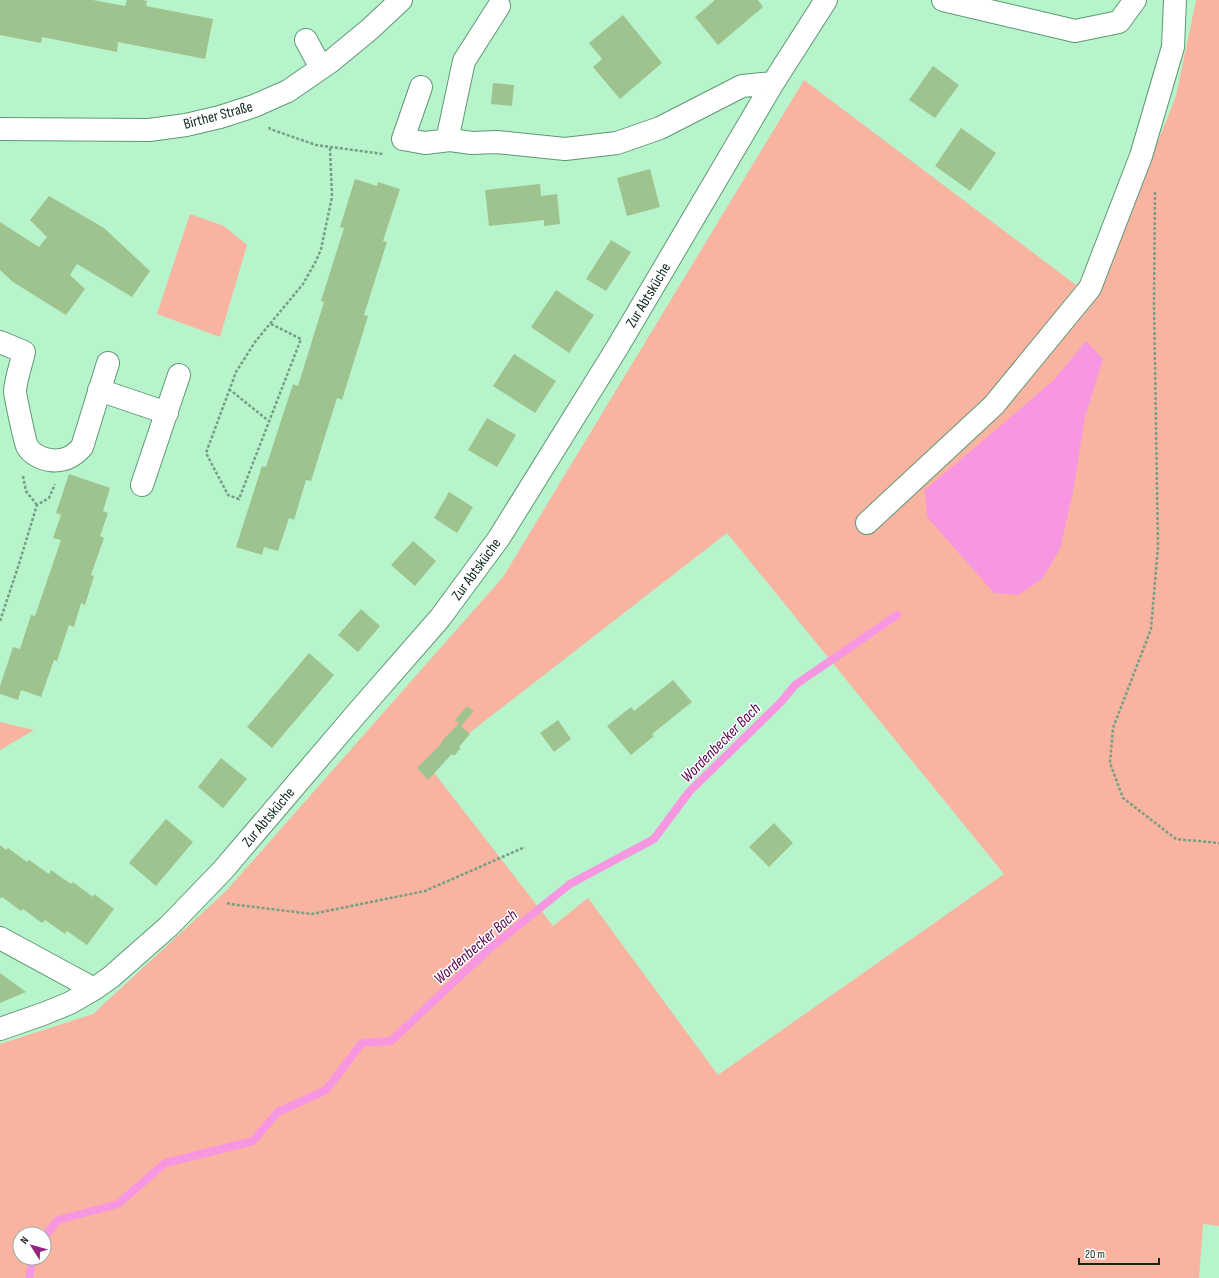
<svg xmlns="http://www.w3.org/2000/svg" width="1219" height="1278" font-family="'Sofia Sans Condensed',sans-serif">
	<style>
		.green { fill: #f9b4a1; fill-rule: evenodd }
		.water { fill: #f796e1 }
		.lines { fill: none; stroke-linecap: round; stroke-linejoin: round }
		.stream { stroke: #f796e1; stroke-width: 8 }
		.building { fill: #9fc38e }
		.minor-casing { stroke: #5e9874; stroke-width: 24 }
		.path { stroke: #73a083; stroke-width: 2.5; stroke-dasharray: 3 2; stroke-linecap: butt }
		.minor { stroke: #fff; stroke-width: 22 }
		.labels { text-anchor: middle; stroke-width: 3; stroke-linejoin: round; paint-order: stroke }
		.street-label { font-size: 15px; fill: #0f2719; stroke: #fff }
		.water-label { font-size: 16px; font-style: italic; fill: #58004c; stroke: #fff }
	</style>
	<rect width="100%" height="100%" fill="#b7f4cc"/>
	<!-- green -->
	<path class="green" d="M1196,0H1219V1226L1203,1224L1199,1278H0V1044L93,1014L227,890L503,577L804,80L1076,285L1120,237L1176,96ZM727,533L1004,874L718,1075L588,898L553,926L428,765ZM20,1234H44V1258H20Z
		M190,214L224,226L247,245L220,337L157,314Z
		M0,722L34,730L0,750Z"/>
	<!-- water -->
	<path class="water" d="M1086,341L1103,359L1085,417L1073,492L1060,549L1042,579L1018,595L994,593L927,517L925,490L1054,380Z"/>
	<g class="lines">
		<!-- stream -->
		<path class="stream" d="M44,1237L58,1220L118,1204L165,1163L253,1141L278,1112L326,1090L362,1043L391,1041L488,950L570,884L654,839L689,792L781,702L795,685L897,615
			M29,1278L33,1258"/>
	</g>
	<!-- building -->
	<path class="building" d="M0,0H93L125,6L127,0H142L147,1L146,6L213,19L205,59L118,42L117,52L42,37L41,43L0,35Z
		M715,0H758L763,7L718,45L695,17Z
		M623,15L662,63L620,99L593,67L602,59L589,43Z
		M933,66L959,85L935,118L909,100Z
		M493,83L514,85L512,106L491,104Z
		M961,128L996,153L970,191L935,166Z
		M650,169L660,207L627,216L617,178Z
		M355,179L377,186L378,182L400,189L383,241L387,242L364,315L368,316L342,400L337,398L311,481L306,480L294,520L289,518L278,551L264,547L262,555L236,547L262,466L266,467L293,384L298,386L324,302L321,301L344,228L340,227Z
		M540,184L541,196L557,194L560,224L544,226V220L489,226L485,190Z
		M49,196L104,228L150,271L132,297L77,264L70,275L85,289L66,315L13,282L0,270V222L39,247L47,237L30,220Z
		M611,240L631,252L606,291L586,279Z
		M556,290L594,315L569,353L531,327Z
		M514,354L556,381L535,413L493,386Z
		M487,418L516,435L497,467L468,450Z
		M69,474L110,488L103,511L108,513L100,536L104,538L91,575L94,576L85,605L81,603L74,627L69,625L57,661L54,660L41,697L21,690L18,700L0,694V686L13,647L20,649L31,615L35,616L61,540L53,538L61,515L56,513Z
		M449,492L473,507L457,533L434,518Z
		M413,541L436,561L415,586L391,565Z
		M361,609L380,626L358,652L338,635Z
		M309,653L334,675L272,748L247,727Z
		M673,680L692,702L652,734L654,736L631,755L607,726L631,707L634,711Z
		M467,706L474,711L461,726L470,734L459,747L461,748L454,756L452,754L428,780L417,768L441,744V742L459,723L455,720Z
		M558,720L571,739L554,752L540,733Z
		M221,758L247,779L223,808L198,787Z
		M166,819L193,842L156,886L129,863Z
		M774,823L793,843L769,867L749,847Z
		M0,845L6,850L8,848L27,862L29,860L49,874L51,870L71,884L73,882L93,897L94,894L114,909L87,945L67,931L65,934L45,920L42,923L23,909L21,911L2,897L0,899Z
		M0,973L26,992L0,1003Z"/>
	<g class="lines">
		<defs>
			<path id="minor" d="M943,0L1075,31L1119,22L1135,0
				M499,6L464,61L449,131L450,140L472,143L497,142L565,149L617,143L660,128L742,86L773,83
				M306,40L321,68
				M421,87L403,139L425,143L450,140
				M0,129L149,130L186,125L220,117L254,106L288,91L330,62L370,29L401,0
				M0,342L24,352C21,365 16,378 15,391C15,395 25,442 27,446C31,454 42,459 50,460C64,462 73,457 82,447L108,363
				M99,390L167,413
				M142,485L179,375
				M867,523L994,405L1090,288L1141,156L1173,47L1175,0
				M0,938L94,989
				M0,1029L43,1014L70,1003L94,989L111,977L169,926L223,870L357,713L440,618L499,538L617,348L773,83L826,0"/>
		</defs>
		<!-- minor casing -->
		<use href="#minor" class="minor-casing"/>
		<!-- path -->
		<path class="path" d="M269,127L270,129L316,145L383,154
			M1155,192L1154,304L1158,546L1151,629L1113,728L1110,763L1123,798L1176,839L1219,843
			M271,324L301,339L239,499L228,495L206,453L236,372L255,342L303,284L316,261L321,249L332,197L330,147
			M229,389L270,422
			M23,476L26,491L37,505
			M0,621L18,567L37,505L49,498L55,484
			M227,903L230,904L312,914L425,891L525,847"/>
		<!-- minor -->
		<use href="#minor" class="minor"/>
	</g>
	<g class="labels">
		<!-- street labels -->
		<g class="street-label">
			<text transform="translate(218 115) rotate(-15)" y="5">Birther Straße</text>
			<text transform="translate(648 295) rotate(-59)" y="5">Zur Abtsküche</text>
			<text transform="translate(476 569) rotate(-54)" y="5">Zur Abtsküche</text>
			<text transform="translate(268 817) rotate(-50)" y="5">Zur Abtsküche</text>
		</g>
		<!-- water labels -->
		<g class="water-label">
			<text transform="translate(720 742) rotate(-45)" y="6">Wordenbecker Bach</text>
			<text transform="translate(475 946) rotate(-41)" y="6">Wordenbecker Bach</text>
		</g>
	</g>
	<!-- north arrow -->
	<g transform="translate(32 1246) rotate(307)"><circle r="19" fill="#ffffff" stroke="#9fa9a3"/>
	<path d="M0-3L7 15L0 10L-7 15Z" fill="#952382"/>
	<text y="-6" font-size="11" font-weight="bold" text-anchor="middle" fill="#0f2719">N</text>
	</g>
	<!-- scale -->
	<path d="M1079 1258v6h80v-6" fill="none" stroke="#0f2719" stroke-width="2"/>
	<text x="1085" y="1258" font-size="12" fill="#0f2719" stroke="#ffffff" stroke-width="3" paint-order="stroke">20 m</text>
</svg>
